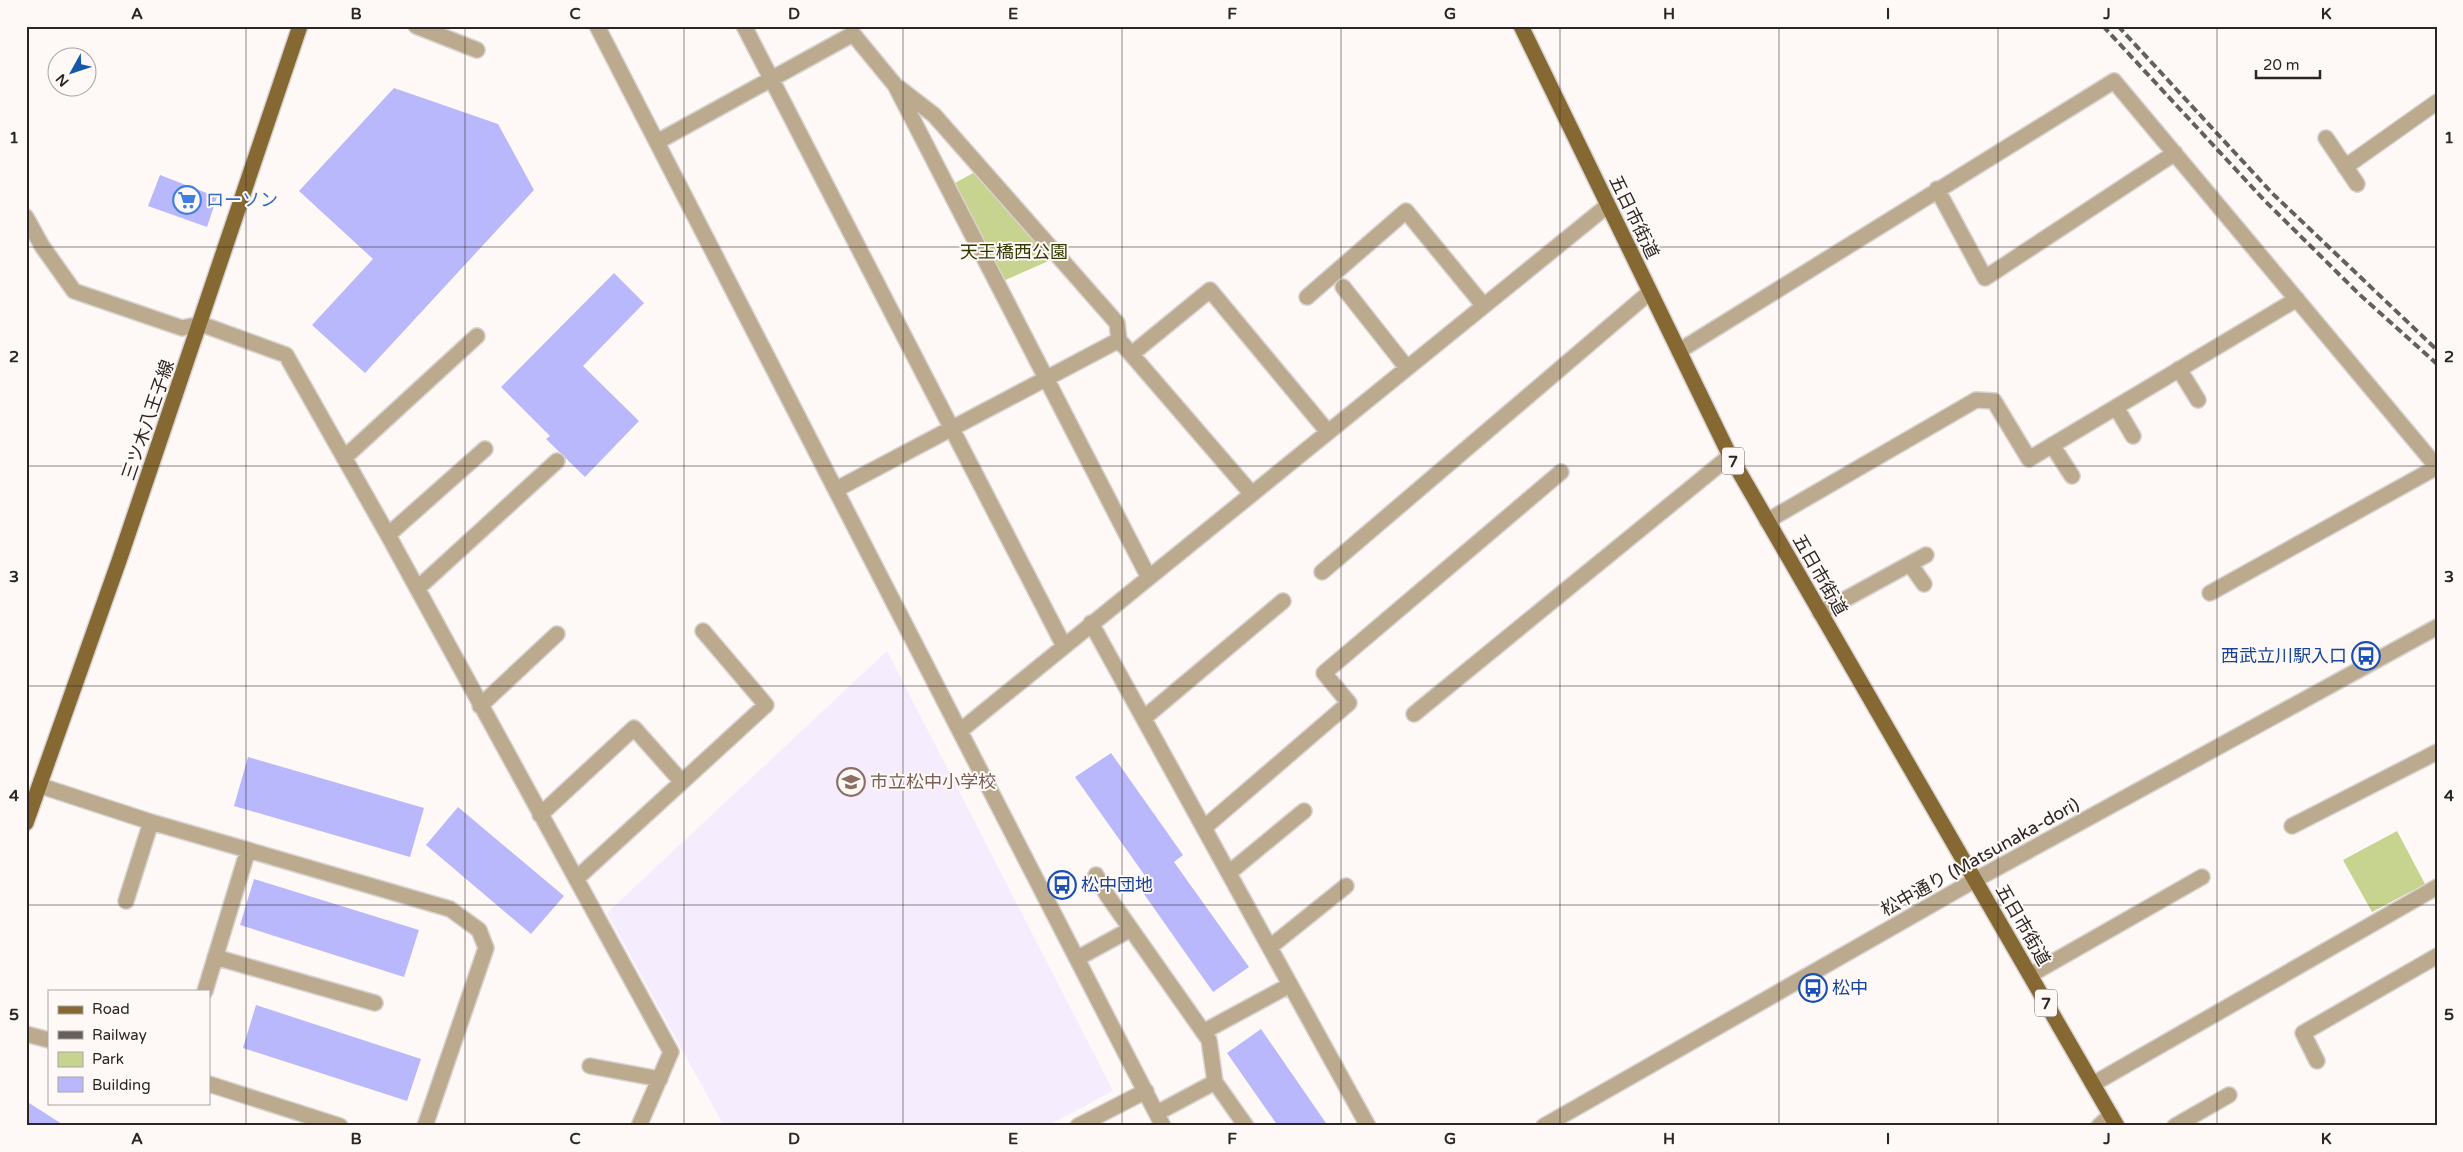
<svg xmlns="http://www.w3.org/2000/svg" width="2463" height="1152" font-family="'Varela Round','Noto Sans JP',sans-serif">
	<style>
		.education { fill: #f5ecfd }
		.green { fill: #c6d490 }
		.building { fill: #bab8fc }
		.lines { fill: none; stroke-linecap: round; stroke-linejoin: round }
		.minor-casing { stroke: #d8d3d0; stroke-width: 18 }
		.major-casing { stroke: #d8d3d0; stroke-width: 18 }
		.minor { stroke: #bcaa8f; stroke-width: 15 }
		.major { stroke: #866832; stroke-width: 15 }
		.rail { stroke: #675f5c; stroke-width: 4; stroke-dasharray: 8 4; stroke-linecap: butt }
		.grid { fill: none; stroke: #2d2521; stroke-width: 1; stroke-opacity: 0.55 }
		.labels { text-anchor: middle; stroke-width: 4; stroke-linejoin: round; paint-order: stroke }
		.shield { fill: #fef9f7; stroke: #6c6561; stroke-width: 1 }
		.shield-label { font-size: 16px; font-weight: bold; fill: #2d2521 }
		.shop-label { font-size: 18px; fill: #366cbe; stroke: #fef9f7; text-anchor: start }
		.street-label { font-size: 18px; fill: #2d2521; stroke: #fef9f7 }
		.park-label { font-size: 18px; fill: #333b03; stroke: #fef9f7 }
		.transit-label { font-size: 18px; fill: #164399; stroke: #fef9f7; text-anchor: start }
		.education-label { font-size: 18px; fill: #785e54; stroke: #fef9f7; text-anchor: start }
		.neatline { fill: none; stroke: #2d2521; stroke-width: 2 }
		.grid-label { font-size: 16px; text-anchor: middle; font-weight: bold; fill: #2d2521 }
	</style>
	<rect width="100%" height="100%" fill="#fef9f7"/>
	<!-- education -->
	<path class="education" d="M887,651L1113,1091L1047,1126H724L607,913Z"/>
	<!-- green -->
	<path class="green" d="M975,172L1051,260L1003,281L953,184Z
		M2397,831L2425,884L2372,912L2343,860Z"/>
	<!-- building -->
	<path class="building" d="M394,88L498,124L534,190L365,373L312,325L373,259L299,191Z
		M160,175L217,197L207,227L148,206Z
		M614,273L644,303L583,366L639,421L585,477L546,439L550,436L501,387Z
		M1111,753L1183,855L1174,862L1249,967L1213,992L1139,887L1148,880L1075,777Z
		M248,757L424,808L410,857L234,806Z
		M458,807L564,896L531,934L426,845Z
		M254,879L419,930L404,977L240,925Z
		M256,1005L421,1059L407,1101L243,1048Z
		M1261,1029L1328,1126H1278L1227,1053Z
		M26,1101L65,1126H26Z"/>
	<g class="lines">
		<defs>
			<path id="minor" d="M416,26L477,50
				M597,26L1163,1126
				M744,26L1064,646
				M899,88L934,115L1117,323L1119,340L1251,493
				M2326,138L2357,184
				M657,142L853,34L895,85L1148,576
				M2345,167L2437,102
				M1937,189L1985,278L2175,153
				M26,217L42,246L74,291L182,328L201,324L286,355L388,535L671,1052L639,1126
				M1343,287L1407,368
				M1307,297L1406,211L1484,306
				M1679,351L2114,81L2437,467L2210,593
				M1133,353L1210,290L1328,432
				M2179,369L2198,400
				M2116,407L2133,436
				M2052,445L2072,476
				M344,458L477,336
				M837,489L1119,340
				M1767,521L1976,400L1994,401L2029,459L2297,299
				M388,535L485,449
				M1910,564L1924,584
				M1322,572L1650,292
				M418,588L557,461
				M1820,613L1926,555
				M1091,623L1368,1126
				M480,706L557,634
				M1414,714L1730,456
				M1144,718L1283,601
				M960,731L1607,206
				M41,786L151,822L248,850L205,991
				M540,815L634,728L682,782
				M2292,826L2437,752
				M1205,827L1349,703L1324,673L1561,472
				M248,850L450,909L479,930L486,948L425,1126
				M1230,872L1304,811
				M1096,875L1107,895L1209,1040L1215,1082L1246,1126
				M576,879L766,705L703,631
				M126,901L151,822
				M1270,947L1346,886
				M215,957L375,1003
				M1078,958L1131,929
				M2030,975L2202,877
				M1203,1032L1290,985
				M26,1034L49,1040
				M2317,1061L2303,1033L2437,956
				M590,1066L660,1079
				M209,1084L340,1126
				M2093,1084L2437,887
				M1157,1113L1215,1082
				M1078,1126L1146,1091
				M1544,1126L1975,880L2437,627
				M2099,1126L2111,1115
				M2175,1126L2229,1095"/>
			<path id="major" d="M1521,26L1730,456L2117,1126
				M26,823L120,558L300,26"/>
		</defs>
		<!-- minor casing -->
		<use href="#minor" class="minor-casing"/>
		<!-- major casing -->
		<use href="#major" class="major-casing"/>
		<!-- minor -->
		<use href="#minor" class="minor"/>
		<!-- major -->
		<use href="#major" class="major"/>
		<!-- rail -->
		<path class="rail" d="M2103,26L2264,200L2359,294L2437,364
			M2118,26L2272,193L2437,350"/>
	</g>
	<!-- grid -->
	<path class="grid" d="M246,26V1126M465,26V1126M684,26V1126M903,26V1126M1122,26V1126M1341,26V1126M1560,26V1126M1779,26V1126M1998,26V1126M2217,26V1126M26,247H2437M26,466H2437M26,686H2437M26,905H2437"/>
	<!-- icons -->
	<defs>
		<symbol id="supermarket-ring" viewBox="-11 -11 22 22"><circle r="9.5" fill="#fef9f7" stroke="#3f7fe0" stroke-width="1.5"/><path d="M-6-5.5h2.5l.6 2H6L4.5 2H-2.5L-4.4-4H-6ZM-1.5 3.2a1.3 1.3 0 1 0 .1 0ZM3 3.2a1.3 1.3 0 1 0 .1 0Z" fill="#3f7fe0"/></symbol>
		<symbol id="bus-ring" viewBox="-11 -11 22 22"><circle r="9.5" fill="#fef9f7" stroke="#1a4fb4" stroke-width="1.5"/><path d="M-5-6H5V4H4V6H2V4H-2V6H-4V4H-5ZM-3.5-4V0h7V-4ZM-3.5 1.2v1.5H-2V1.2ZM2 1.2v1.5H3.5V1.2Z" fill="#1a4fb4"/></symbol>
		<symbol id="school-ring" viewBox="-11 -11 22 22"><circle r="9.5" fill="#fef9f7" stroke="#8d6e63" stroke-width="1.5"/><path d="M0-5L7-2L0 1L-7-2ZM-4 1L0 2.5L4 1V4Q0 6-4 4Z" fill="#8d6e63"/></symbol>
	</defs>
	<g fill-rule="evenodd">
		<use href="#supermarket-ring" x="171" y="184" width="32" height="32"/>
		<use href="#bus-ring" x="2350" y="640" width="32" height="32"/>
		<use href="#school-ring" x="835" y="766" width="32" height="32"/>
		<use href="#bus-ring" x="1046" y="869" width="32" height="32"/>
		<use href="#bus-ring" x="1797" y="972" width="32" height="32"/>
	</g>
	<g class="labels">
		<!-- shield labels -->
		<g class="shield">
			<rect x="1722" y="447.5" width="22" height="27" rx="4"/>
			<rect x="2035" y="989.5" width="22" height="27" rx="4"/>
		</g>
		<g class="shield-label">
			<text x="1733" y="467">7</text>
			<text x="2046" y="1009">7</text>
		</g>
		<!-- shop labels -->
		<g class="shop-label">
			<text x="206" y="206">ローソン</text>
		</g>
		<!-- street labels -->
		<g class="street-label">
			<text transform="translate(1634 217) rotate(64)" y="6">五日市街道</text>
			<text transform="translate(148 420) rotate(-71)" y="6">三ツ木八王子線</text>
			<text transform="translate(1820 575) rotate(60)" y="6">五日市街道</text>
			<text transform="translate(1980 857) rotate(-29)" y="6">松中通り (Matsunaka-dori)</text>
			<text transform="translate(2023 925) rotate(60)" y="6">五日市街道</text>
		</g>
		<!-- park labels -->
		<g class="park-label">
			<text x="1014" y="258">天王橋西公園</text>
		</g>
		<!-- transit labels -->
		<g class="transit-label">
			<text x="2347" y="662" text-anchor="end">西武立川駅入口</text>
			<text x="1081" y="891">松中団地</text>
			<text x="1832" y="994">松中</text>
		</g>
		<!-- education labels -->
		<g class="education-label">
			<text x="870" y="788">市立松中小学校</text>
		</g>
	</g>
	<!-- border -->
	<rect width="2463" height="1152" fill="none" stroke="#fef9f7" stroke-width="55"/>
	<!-- legend -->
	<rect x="48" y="990" width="162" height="115" fill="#fef9f7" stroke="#aaa4a1"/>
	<rect x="58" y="1006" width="25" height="8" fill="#866832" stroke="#aaa4a1"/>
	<text x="92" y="1014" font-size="15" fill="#2d2521">Road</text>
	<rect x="58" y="1031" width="25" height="8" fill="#675f5c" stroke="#aaa4a1"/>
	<text x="92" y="1040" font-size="15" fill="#2d2521">Railway</text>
	<rect x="58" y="1052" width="25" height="15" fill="#c6d490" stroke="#aaa4a1"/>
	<text x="92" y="1064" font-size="15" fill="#2d2521">Park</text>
	<rect x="58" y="1077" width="25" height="15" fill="#bab8fc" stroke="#aaa4a1"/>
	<text x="92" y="1090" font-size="15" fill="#2d2521">Building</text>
	<!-- north arrow -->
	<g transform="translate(72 72) rotate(230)"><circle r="24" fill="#fef9f7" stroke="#aaa4a1"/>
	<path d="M0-4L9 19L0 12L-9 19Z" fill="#1558a8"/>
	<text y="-8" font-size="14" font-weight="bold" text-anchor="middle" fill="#2d2521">N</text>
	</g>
	<!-- scale -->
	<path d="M2256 70v8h64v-8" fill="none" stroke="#2d2521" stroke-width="2.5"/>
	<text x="2263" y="70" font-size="15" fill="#2d2521" stroke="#fef9f7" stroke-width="4" paint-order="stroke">20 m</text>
	<rect x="28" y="28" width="2408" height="1096" class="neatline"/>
	<g class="grid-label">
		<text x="137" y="19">A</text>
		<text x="356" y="19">B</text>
		<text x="575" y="19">C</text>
		<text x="794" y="19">D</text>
		<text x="1013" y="19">E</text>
		<text x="1232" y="19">F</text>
		<text x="1450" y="19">G</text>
		<text x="1669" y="19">H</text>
		<text x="1888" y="19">I</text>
		<text x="2107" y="19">J</text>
		<text x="2326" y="19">K</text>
		<text x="14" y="143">1</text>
		<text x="2449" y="143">1</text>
		<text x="14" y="362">2</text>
		<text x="2449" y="362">2</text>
		<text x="14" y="582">3</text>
		<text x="2449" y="582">3</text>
		<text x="14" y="801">4</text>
		<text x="2449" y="801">4</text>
		<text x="14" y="1020">5</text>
		<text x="2449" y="1020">5</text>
		<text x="137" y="1144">A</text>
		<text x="356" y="1144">B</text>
		<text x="575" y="1144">C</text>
		<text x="794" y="1144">D</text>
		<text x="1013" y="1144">E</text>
		<text x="1232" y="1144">F</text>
		<text x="1450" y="1144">G</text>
		<text x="1669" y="1144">H</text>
		<text x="1888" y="1144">I</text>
		<text x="2107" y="1144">J</text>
		<text x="2326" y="1144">K</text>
	</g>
</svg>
